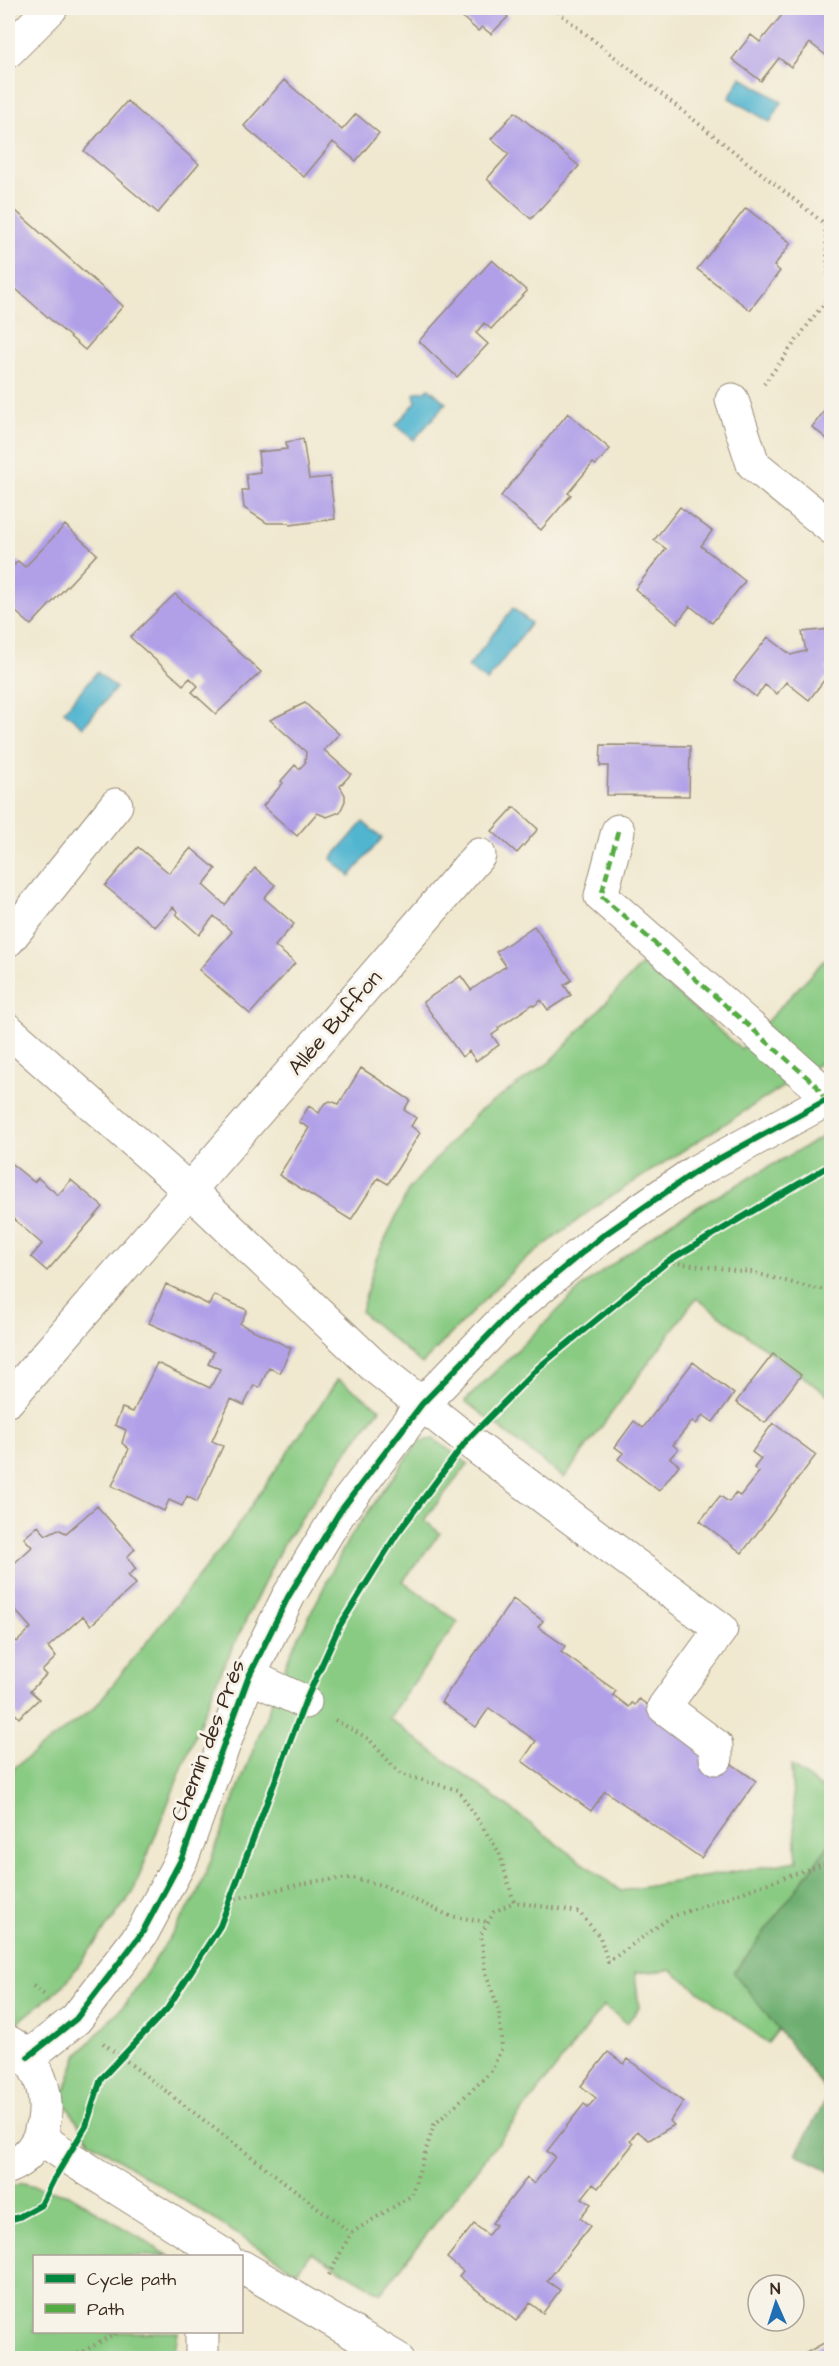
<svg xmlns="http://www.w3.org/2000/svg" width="839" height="2366" font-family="'Architects Daughter',sans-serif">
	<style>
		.green { fill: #89cb83; stroke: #627a50; stroke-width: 1.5 }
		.forest { fill: #6eaf71; stroke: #546c48; stroke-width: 1.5 }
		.water { fill: #51b5d0; stroke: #467077; stroke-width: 1.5 }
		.building { fill: #b1a0e8 }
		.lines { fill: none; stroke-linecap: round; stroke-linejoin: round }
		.minor-casing { stroke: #968976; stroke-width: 35 }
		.path { stroke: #968976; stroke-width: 4; stroke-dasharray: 1.5 4.5; stroke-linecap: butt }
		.minor { stroke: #fff; stroke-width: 33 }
		.quiet { stroke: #55ab43; stroke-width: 4.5; stroke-dasharray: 9 4.5; stroke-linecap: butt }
		.cycleway-casing { stroke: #f7f3e8; stroke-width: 10 }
		.cycleway { stroke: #00873e; stroke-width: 6 }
		.labels { text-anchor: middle; stroke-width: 6; stroke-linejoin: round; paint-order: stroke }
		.street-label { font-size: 22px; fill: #3b2a1e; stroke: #f7f3e8 }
	</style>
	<rect width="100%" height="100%" fill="#f7f3e8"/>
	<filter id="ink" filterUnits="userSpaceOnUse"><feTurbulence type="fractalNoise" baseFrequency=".0167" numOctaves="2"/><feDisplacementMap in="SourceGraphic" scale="12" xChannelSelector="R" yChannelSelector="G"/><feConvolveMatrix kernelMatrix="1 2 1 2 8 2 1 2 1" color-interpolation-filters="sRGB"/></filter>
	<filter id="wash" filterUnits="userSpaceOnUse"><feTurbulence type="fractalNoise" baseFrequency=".008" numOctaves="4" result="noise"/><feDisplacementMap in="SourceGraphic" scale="24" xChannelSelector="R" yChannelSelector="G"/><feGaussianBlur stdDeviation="1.35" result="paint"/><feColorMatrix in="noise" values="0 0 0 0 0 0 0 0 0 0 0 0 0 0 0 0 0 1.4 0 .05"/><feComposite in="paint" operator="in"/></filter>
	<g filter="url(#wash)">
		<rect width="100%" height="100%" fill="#f0e8cf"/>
		<!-- green -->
		<path class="green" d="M831,953V1056L599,1204L516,1267L422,1364L361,1312L376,1259L409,1189L478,1112L550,1062L642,964L741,1049Z
			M831,1132V1397L696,1298L564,1478L465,1401L585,1284L671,1222Z
			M338,1379L380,1409L350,1447L281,1548L216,1682L133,1892L64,1985L17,2023L8,2022V1777L16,1766L95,1707L229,1538Z
			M434,1439L468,1464L424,1520L440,1533L403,1581L458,1622L388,1718L621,1891L797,1861L791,1766L831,1795V2059L792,2012L768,2043L671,1970L635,1973L639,2008L627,2023L604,2006L381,2293L311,2252L297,2272L90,2141L62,2099L77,2056L127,2002L197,1896L290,1654L348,1540L419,1441Z
			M23,2183L72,2196L169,2256H34V2332H178L174,2358H8V2187Z"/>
		<!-- forest -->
		<path class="forest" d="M831,1842V2171L796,2154L829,2094L734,1973Z"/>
		<!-- water -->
		<path class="water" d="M741,77L782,102L770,122L729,98Z
			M429,388L446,403L414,440L396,425L416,402L414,394L416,392L425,391Z
			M513,608L531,623L487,681L468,667Z
			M97,672L116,688L83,727L64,711Z
			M363,822L382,838L350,876L331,859Z"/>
		<g id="blocks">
			<!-- building -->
			<path class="building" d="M452,8H501L500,9L508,17L491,34L482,27L478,31Z
				M782,8H816L821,12H828L831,8V59L810,43L791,67L779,58L761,81L732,59L751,35L760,42L786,10Z
				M284,80L342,130L356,114L379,133L356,161L333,142L304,177L244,126Z
				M127,101L199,164L158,213L84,151Z
				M515,112L579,166L531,219L487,179L509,154L491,139Z
				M8,204L123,306L85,350L8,282Z
				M746,208L791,243L774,266L780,271L750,310L697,269Z
				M492,260L527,291L491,329L484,323L476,333L488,344L457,377L419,341Z
				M831,402V442L812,427Z
				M568,413L610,449L596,465L593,463L568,493L571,495L541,530L501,496Z
				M303,439L309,479L330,477L335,519L290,525L289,523H267L244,508L242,490H248L246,474L260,472L258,452L287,449L286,442Z
				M680,507L712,531L701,546L745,581L712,623L690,606L677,623L635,589L666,549L654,540Z
				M65,525L97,554L31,625L8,605V571L18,561L25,567Z
				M175,594L261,672L216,714L192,692L198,686L190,678L183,685L130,637Z
				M831,629V667H827L828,675L809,700L786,682L777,694L765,685L756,697L734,680L768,637L791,655L806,651L802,632Z
				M305,703L339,734L324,750L351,774L340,786L345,795V801L340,812L327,817L317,813L297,836L263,806L283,783L281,781L295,765L299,769L305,763L306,752L270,720Z
				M601,745L690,746L689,796L607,795L608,766H600Z
				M514,807L538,829L517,853L492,831Z
				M138,847L169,873L191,848L216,869L203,885L225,905L255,868L275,885L264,898L294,924L275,946L295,963L250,1014L199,970L232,932L214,916L199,935L176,914L178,912L173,907L155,927L105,886Z
				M534,926L572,980L564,985L571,995L548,1010L541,1000L534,1006L533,1004L498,1028L499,1030L492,1035L499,1045L476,1061L469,1051L462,1057L423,1002L461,976L471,990L484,981L506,966L496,952Z
				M361,1068L410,1100L404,1110L416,1118L411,1126L420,1133L388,1184L378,1178L351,1220L279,1175L309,1128L299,1122L309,1106L319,1113L324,1104L330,1101L339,1104Z
				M8,1161L34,1182L38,1178L58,1195L71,1180L103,1207L47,1271L31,1257L42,1244L8,1214Z
				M166,1284L209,1305L214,1295L247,1310L240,1324L291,1348L280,1373L269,1368L259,1388L254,1385L244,1405L231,1399L212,1441L223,1446L197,1502L187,1496L182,1506L169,1500L164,1511L112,1486L129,1449L122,1443L126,1430L115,1425L122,1408L133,1412L157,1363L210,1388L220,1369L208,1364L214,1352L149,1323Z
				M773,1354L801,1375L765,1423L736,1402Z
				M693,1362L734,1394L713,1422L703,1415L696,1424L692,1421L673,1445L678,1449L670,1458L679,1465L659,1491L618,1459L623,1453L615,1447L634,1421L643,1428Z
				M773,1423L816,1455L742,1553L700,1521L720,1496L729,1502L735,1493L740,1496L759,1472L754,1468L761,1459L752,1452Z
				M97,1506L135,1549L127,1557L136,1569L128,1575L136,1584L91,1625L83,1616L48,1647L56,1657L42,1671L46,1675L30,1691L39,1699L19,1718L8,1706V1635L9,1633L17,1642L31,1628L8,1602V1569L32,1547L24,1538L38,1526L46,1535L58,1529L66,1533Z
				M513,1599L543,1621L538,1627L565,1646L561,1652L616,1691L613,1695L629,1707L632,1703L635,1705L639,1699L756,1781L701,1858L605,1791L591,1811L522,1761L536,1741L489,1708L476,1727L441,1702Z
				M608,2052L624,2064L628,2059L683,2102L670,2121L674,2125L649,2140L637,2131L630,2141L633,2144L598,2188L593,2184L582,2198L591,2204L580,2218L590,2226L547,2281L560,2290L543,2313L530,2303L516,2321L459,2276L463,2271L447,2258L474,2224L488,2235L496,2225L492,2223L527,2178L534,2184L555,2157L547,2151L584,2104L588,2107L596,2098L581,2086Z
				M831,2339V2358H797Z"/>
		</g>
	</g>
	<g filter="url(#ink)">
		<use href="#blocks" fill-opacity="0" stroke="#968976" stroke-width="1.5"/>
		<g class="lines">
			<defs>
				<path id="minor" d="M8,51L51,8
					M732,400L753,464L832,528
					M618,831L601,896L816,1085L826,1101
					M8,940L116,805
					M8,1030L189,1190L374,1366L467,1440L721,1629L664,1707L716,1746V1758
					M8,1400L479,855
					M249,1676L305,1702
					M8,2042C55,2066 60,2146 8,2167
					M28,2057L76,2019L142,1933L182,1858L249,1676L288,1597L339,1513L422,1404L514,1309L601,1237L695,1172L832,1097
					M41,2129L48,2143L68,2157L225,2256
					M242,2267L396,2358
					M202,2332V2358"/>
			</defs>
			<!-- minor casing -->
			<use href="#minor" class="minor-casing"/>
			<!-- path -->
			<path class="path" d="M553,8L825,224L830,295L764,384
				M667,1262L751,1272L817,1289H832
				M335,1720L369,1739L400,1774L458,1790L499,1852L514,1902L579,1912L600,1937L608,1962L671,1917L832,1861
				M230,1900L316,1881L352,1878L382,1885L450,1916L488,1922
				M33,1986L46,1996
				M103,2043L351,2233
				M329,2275L351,2233L411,2196L434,2125L490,2073L502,2048L499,2011L485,1970L481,1934L494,1912L514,1902
				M36,2358L81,2353L117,2332"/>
			<!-- minor -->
			<use href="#minor" class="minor"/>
			<!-- quiet -->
			<path class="quiet" d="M618,831L601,896L816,1085L826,1101"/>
			<defs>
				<path id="cycleway" d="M28,2057L76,2019L142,1933L182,1858L249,1676L288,1597L339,1513L422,1404L514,1309L601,1237L695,1172L832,1097
					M8,2220L19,2217L41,2205L54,2179L86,2126L101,2079L167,2009L220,1926L305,1702L339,1627L397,1534L467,1440L539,1367L667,1262L832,1164"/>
			</defs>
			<!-- cycleway casing -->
			<use href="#cycleway" class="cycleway-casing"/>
			<!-- cycleway -->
			<use href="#cycleway" class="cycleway"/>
		</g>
	</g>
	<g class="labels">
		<!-- street labels -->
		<g class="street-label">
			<text transform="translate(334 1022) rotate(-49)" y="8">Allée Buffon</text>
			<text transform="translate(207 1740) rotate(-69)" y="8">Chemin des Prés</text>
		</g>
	</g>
	<!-- margin -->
	<rect width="839" height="2366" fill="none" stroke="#f7f3e8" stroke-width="30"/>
	<!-- legend -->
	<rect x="33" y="2255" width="210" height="78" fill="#f7f3e8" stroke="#aca397" stroke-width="1.5"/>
	<rect x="45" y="2274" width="30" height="9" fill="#00873e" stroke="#aca397" stroke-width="1.5"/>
	<text x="87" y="2285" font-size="18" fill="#3b2a1e">Cycle path</text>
	<rect x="45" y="2304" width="30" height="9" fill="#55ab43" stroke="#aca397" stroke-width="1.5"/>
	<text x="87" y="2315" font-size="18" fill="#3b2a1e">Path</text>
	<!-- north arrow -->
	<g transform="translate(776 2303) rotate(357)"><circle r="28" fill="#f7f3e8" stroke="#aca397" stroke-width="1.5"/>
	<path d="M0-4.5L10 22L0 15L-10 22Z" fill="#1f6fb2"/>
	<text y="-9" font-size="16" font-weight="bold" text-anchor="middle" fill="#3b2a1e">N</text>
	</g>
</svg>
